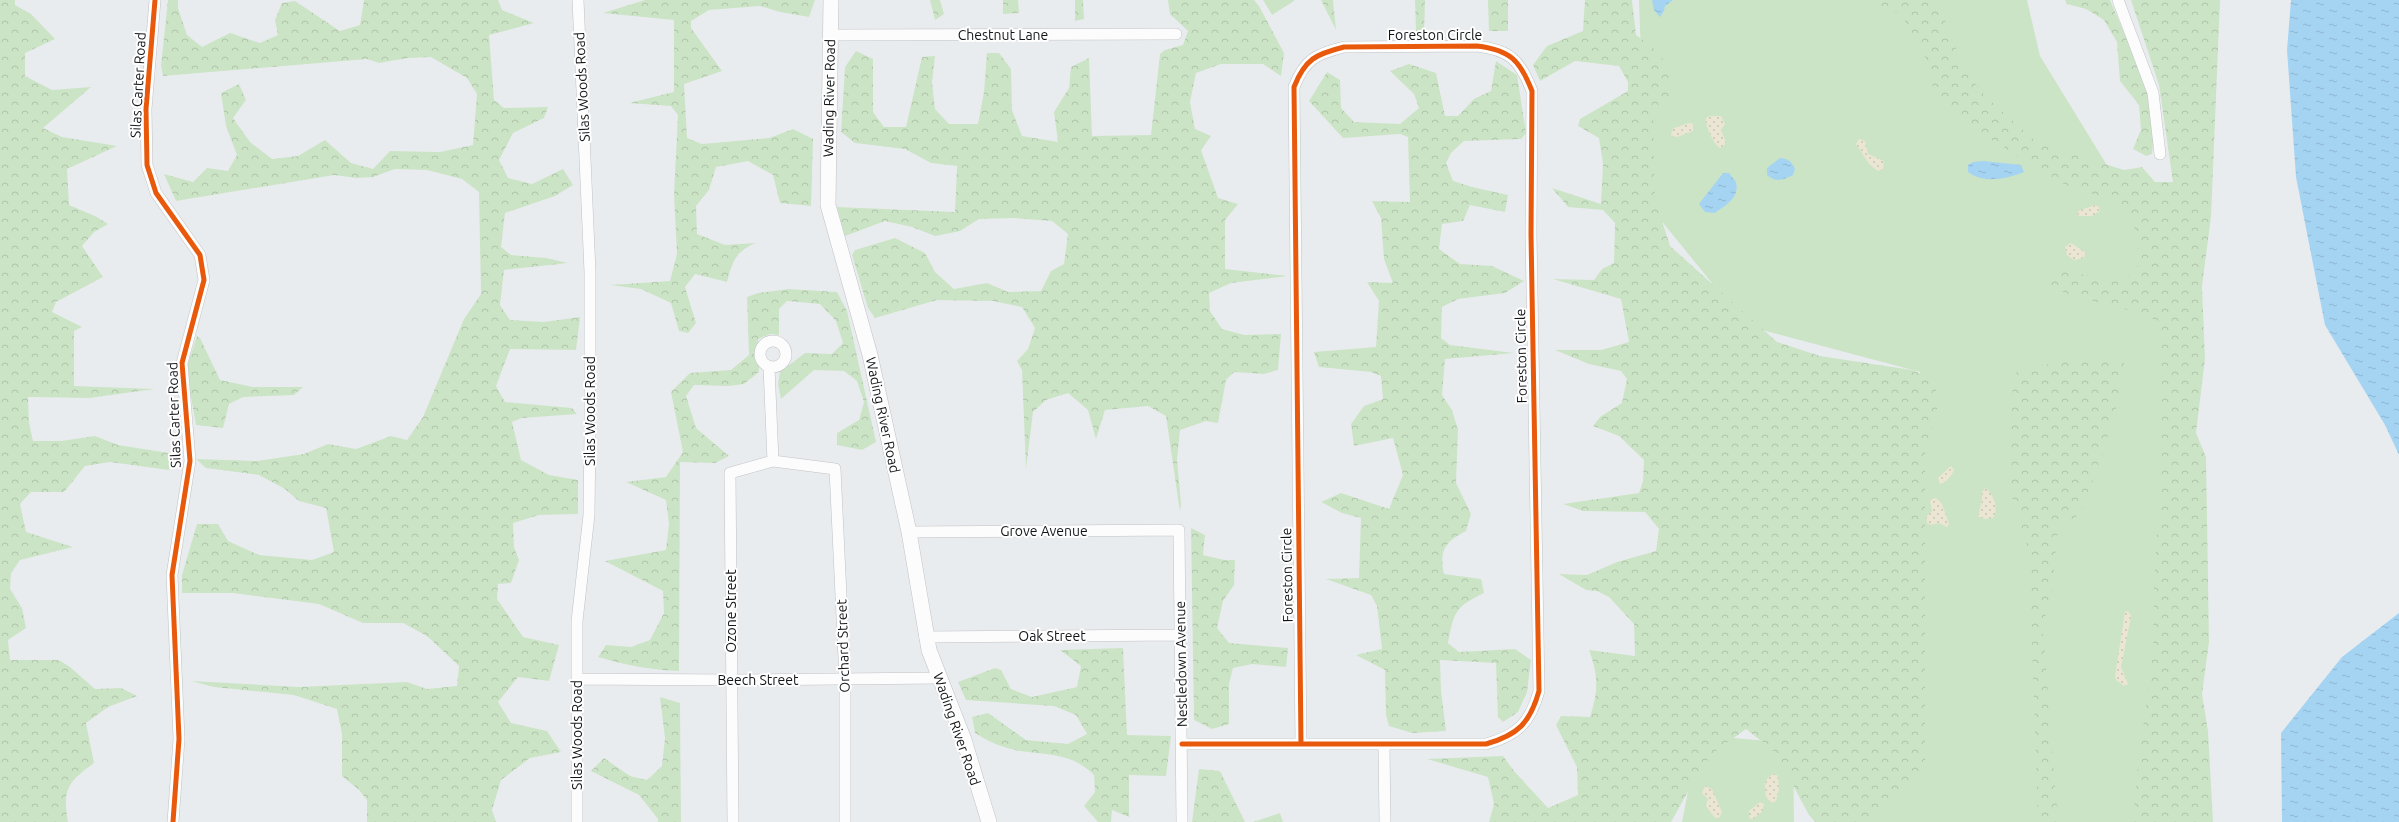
<svg xmlns="http://www.w3.org/2000/svg" width="2399" height="822" font-family="Ubuntu,sans-serif">
	<style>
		.green { fill: #cce4c6 }
		.forest { fill: url(#forest-crowns) }
		.sand { fill: url(#sand-dots) }
		.water { fill: url(#water-ripples) }
		.lines { fill: none; stroke-linecap: round; stroke-linejoin: round }
		.minor-casing { stroke: #c0c2c4; stroke-width: 12 }
		.secondary-casing { stroke: #c0c2c4; stroke-width: 16 }
		.minor { stroke: #fcfcfd; stroke-width: 11 }
		.secondary { stroke: #fcfcfd; stroke-width: 15 }
		.cycleway-casing { stroke: #fff; stroke-width: 8 }
		.cycleway { stroke: #e8590c; stroke-width: 5 }
		.labels { text-anchor: middle; stroke-width: 4; stroke-linejoin: round; paint-order: stroke }
		.street-label { font-size: 14px; fill: #131517; stroke: #fff }
	</style>
	<defs>
		<pattern id="forest-crowns" width="20" height="18" patternUnits="userSpaceOnUse"><rect width="20" height="18" fill="#cce4c6"/><path d="M2 6a3 3 0 1 1 6 0M12 15a3 3 0 1 1 6 0" fill="none" stroke="#aec3a9"/></pattern>
		<pattern id="sand-dots" width="8" height="8" patternUnits="userSpaceOnUse"><rect width="8" height="8" fill="#ebe6d4"/><path d="M2 2h.1M6 6h.1" fill="none" stroke="#c9c4b5" stroke-width="1.8" stroke-linecap="round"/></pattern>
		<pattern id="water-ripples" width="26" height="14" patternUnits="userSpaceOnUse"><rect width="26" height="14" fill="#a5d4f3"/><path d="M2 4q2-2 4 0t4 0M15 11q2-2 4 0t4 0" fill="none" stroke="#8db5d0"/></pattern>
	</defs>
	<rect width="100%" height="100%" fill="#e9ecef"/>
	<!-- green -->
	<path class="green" d="M1263,0H1294V1L1272,15Z
		M1639,0H2027L2040,56L2165,260L2164,822H1839L1910,769L1920,372L1747,326L1646,202Z
		M1699,735L1793,743L1794,822H1682Z"/>
	<!-- forest -->
	<path class="forest" d="M0,0H15V5L31,14L55,39L25,53V76L52,90L91,87L43,128L62,137L117,146L67,169L69,205L95,216L108,224L94,232L82,246L103,277L56,302L52,312L82,327L74,331V386L155,389L89,398L28,397L29,423L33,441H61L95,436L118,445L169,453V470L110,462L85,466L64,492H31L20,504L26,532L73,547L20,560L11,573L10,589L22,608L26,628L8,640L10,660H59L70,667L95,689L121,688L137,696L108,707L86,723L94,763C68,782 62,789 68,822H0Z
		M168,0H178V8L187,35L202,47L230,33L260,43L278,35L275,20L282,3L295,1L340,31L360,25L364,0H498L502,10L534,23L489,35L494,100L504,108L548,107L544,118L513,133L499,160L508,178L532,184L563,169L573,185L555,196L505,213L501,247L511,255L546,258L568,263L504,270L500,305L510,320L544,322L580,317L576,350L510,349L496,386L505,402L572,408L577,414L522,418L512,422L521,460L549,475L578,480V514L539,515L513,523L514,547L519,560L511,583L498,584L497,599L523,637L559,645L549,681L518,677L498,702L511,723L547,731L561,752L530,758L501,780L492,810L496,822H367V800L359,790L342,776V734L337,709L294,695L214,687L191,681L299,687L407,682L427,689L457,686L459,666L427,636L403,623H363L319,604L233,593H182V575L197,524H218L228,541L259,555L312,560L334,552L326,508L299,501L285,489L259,475L206,468L196,459L257,461L304,454L328,444L356,449L391,436L407,440L423,417L464,319L481,294L479,192L462,179L427,170L395,169L373,177L357,178L334,175L176,201L164,174L193,182L207,168L228,171L237,155L226,126L221,93L239,84L246,100L233,118L250,142L272,159L298,156L325,140L351,163L373,169L390,151L440,152L473,145L477,94L467,78L431,57L408,58L379,63L367,59L163,76L161,66Z
		M645,0H815L809,17L780,12L760,6L709,10L691,21V28L722,71L684,84L687,138L702,144L769,138L793,129L813,139L811,206L780,203L773,175L748,161L716,167L709,190L696,206L697,234L725,245L755,243C735,253 733,260 727,282L695,274L685,287L696,323L688,333L679,331L671,303L641,289L610,285L670,281L677,254L674,194L678,115L671,106L629,103L674,92V20L603,13Z
		M930,0H940L944,14L935,20Z
		M1003,0H1018L1019,13L1003,14Z
		M1075,0H1083L1084,19L1075,21Z
		M1168,0H1254L1259,6L1284,53L1281,76L1263,64H1221L1196,73L1190,102L1195,129L1211,136L1201,150L1218,198L1238,204L1225,220V269L1287,276L1231,283L1209,293L1210,311L1222,329L1244,335L1281,334L1278,370L1264,374L1234,372L1226,380L1218,423L1206,421L1180,430L1177,460L1181,503L1180,512L1166,416L1148,406L1105,410L1096,439L1088,410L1068,393L1046,400L1033,412L1026,469L1022,370L1017,361L1028,349L1035,328L1022,307L993,301L937,300L875,318L868,308L852,255L855,250L895,238L925,253L935,272L954,289L987,283L1008,292L1041,291L1051,271L1064,264L1068,234L1052,221L1014,218L979,219L960,231L935,236L912,227L885,221L845,236L837,207L955,212L957,166L931,163L905,149L855,143L841,132L845,67L856,51L873,59V112L884,127H906L922,57L935,56L932,82L935,109L949,124H978L984,92L987,53H999L1011,69L1012,110L1022,136L1058,142L1054,112L1069,88L1071,67L1089,58L1092,136L1151,135L1160,54L1165,50L1183,45L1188,31L1170,14Z
		M1321,0H1333L1336,30Z
		M1415,0H1425L1424,34L1416,32Z
		M1488,0H1508V31H1489Z
		M1585,0H1632L1636,35C1664,55 1667,59 1672,93L1653,114L1655,199L1670,246L1777,342L1820,356L1912,370L1935,380L1938,405L1925,455V766L1890,803L1863,822H1815L1809,815L1775,752L1746,729L1713,753L1699,772L1671,822H1489L1494,804L1488,777L1427,759L1503,756L1514,771L1548,808L1578,795L1577,767L1556,725L1561,716L1590,717C1598,690 1599,678 1589,650L1635,656L1634,624L1609,597L1597,591L1586,590L1559,574L1587,575L1617,562L1656,551L1659,529L1645,512L1583,511L1563,504L1639,493L1643,481L1644,460L1619,436L1593,426L1600,417L1622,403L1627,379L1621,371L1589,364L1555,350H1601L1629,342L1621,299L1553,279L1594,280L1602,269L1614,263L1615,223L1603,210L1568,207L1552,188L1601,204L1603,164L1599,138L1578,126L1580,119L1628,91V82L1619,66L1575,61L1540,81L1533,65L1547,46L1583,31Z
		M1768,0H1782L1781,7L1770,8Z
		M1865,0H1937L1965,71L1987,98L2038,143L2124,170L2142,167L2155,182H2173L2159,85L2131,0H2220L2211,217L2202,286L2205,359L2196,433L2206,457L2209,642L2202,694L2208,731L2213,822H2133L2137,774L2153,650L2154,584L2162,456V364L2159,321L2119,307L2075,297L2042,282L2062,271L2122,281L2139,265L2137,232L2115,201L2070,187L2030,166L2001,145L1961,123L1934,92L1926,59L1901,14Z
		M2065,0H2110L2149,90L2154,135L2152,154L2146,156L2133,149L2141,130L2139,105L2120,81L2117,42L2104,20L2086,9L2067,4Z
		M1496,61L1517,75L1526,133L1521,139L1464,141L1451,153L1446,163L1453,181L1472,187L1508,195L1505,212L1470,205L1463,221L1442,224L1439,249L1460,264L1492,266L1524,281L1505,293L1458,299L1442,307L1441,338L1450,345L1514,353L1445,359L1442,395L1452,410L1458,430L1456,483L1471,514L1466,531C1445,542 1439,550 1444,574L1481,579L1484,593C1455,607 1454,612 1448,643L1459,652L1515,649L1531,660L1527,692L1518,712L1503,722L1498,717L1496,663L1440,660L1441,691L1446,731L1412,733L1389,726L1386,715L1385,670L1356,655L1382,649L1377,606L1371,595L1326,579L1359,578L1361,518L1342,513L1321,502L1341,493L1389,509L1403,475L1393,438L1354,446L1351,424L1364,406L1383,399L1381,376L1371,372L1319,367L1314,352L1376,347L1379,301L1367,282L1393,283L1384,259L1381,218L1372,201L1410,202L1408,137L1400,134L1343,138L1309,101L1327,72L1340,80L1341,108L1354,122L1400,124L1419,108L1414,94L1390,71L1409,64L1436,73L1445,116H1458L1474,99L1491,91Z
		M789,289L837,292L847,311L876,442L862,450L837,445V433L859,420L864,402L857,381L844,371L814,370L781,399L778,384L780,372L805,353L832,354L843,343L836,321L820,304L787,301L779,309V335L770,334L758,339L759,372L744,384L728,386L694,385L686,396L696,428L729,456L715,463L680,462L679,671C651,670 625,665 598,657L606,645L631,647L650,640L664,613L663,591L605,561L666,550L669,524L666,500L626,482L666,477L683,452L671,392L690,373L731,370L749,355L747,297L758,293Z
		M197,336L200,338L220,380L253,387H303L294,395L243,397L229,404L223,428L196,425L186,369Z
		M2068,360L2124,363L2116,409L2099,465L2080,514L2058,528L2051,602L2041,627L2044,640L2056,802L2063,822H2038L2029,552L2009,487L2013,381L2017,371Z
		M1191,528L1205,535L1203,555L1224,560H1235L1234,585L1223,601L1217,628L1229,643L1288,648L1286,667L1252,664L1233,668L1229,684V724L1212,729L1194,720Z
		M1123,648L1127,735L1171,736L1166,776L1129,775V817L1112,810L1111,822H1098L1084,806L1095,792L1094,775C1072,753 1049,755 1020,751C1003,748 989,742 975,733L972,717L988,713L1026,740L1068,744L1087,734L1076,715L1054,706L966,700L958,682L995,668L1001,670L1011,689L1032,697L1077,687L1081,666L1060,650Z
		M660,697L680,703L681,822H658V819L639,795L591,771L604,758L630,776L647,780L662,766L665,738Z
		M1199,769L1220,771L1245,822H1192Z
		M1280,813L1283,822H1253Z"/>
	<!-- sand -->
	<path class="sand" d="M1710,116H1721L1725,124L1721,130L1726,142L1723,147L1720,148C1714,145 1705,125 1706,118Z
		M1689,123L1693,124V131L1677,137L1670,135L1674,128Z
		M1859,139L1865,141L1868,154L1884,161L1883,169L1878,171L1870,165L1856,144Z
		M2095,205L2099,207L2100,211L2092,216H2078V211Z
		M2071,243L2086,253L2084,258L2074,260L2067,255L2065,247Z
		M1951,466L1954,470C1952,475 1946,483 1940,484L1938,478Z
		M1986,488C1994,496 1999,508 1993,518L1984,519L1978,516L1982,501V492Z
		M1936,498L1942,504L1949,524L1947,527L1939,523L1931,525L1927,523L1926,517L1932,511L1930,502L1932,499Z
		M2128,611L2131,616L2121,667L2128,684L2124,686L2116,680L2115,676L2125,612Z
		M1774,774L1778,776L1779,789L1776,801L1772,803L1766,797C1765,788 1763,778 1774,774Z
		M1705,786L1712,789L1722,812L1719,818H1715L1706,806L1708,799L1702,793Z
		M1760,802L1764,804L1762,812L1753,819L1749,818V811Z"/>
	<!-- water -->
	<path class="water" d="M1652,0H1673L1665,6L1664,11L1660,17L1654,10Z
		M2291,0H2399V455L2385,425L2325,325L2296,177L2287,50Z
		M1780,158C1789,159 1791,161 1795,169L1793,175C1783,180 1776,183 1767,175V168Z
		M1983,161L2021,165L2024,172C2007,179 1983,184 1968,172V165L1973,162Z
		M1723,173H1729L1736,182C1740,198 1726,205 1715,213L1705,212L1699,204Z
		M2399,613V822H2282L2281,733L2342,657Z"/>
	<g class="lines">
		<defs>
			<path id="minor" d="M155,0L146,109L147,165L156,193L200,255L204,280L182,363L190,461L172,575L179,739L173,822
				M2118,0L2153,93L2160,154
				M830,35L1176,34
				M760 354a13 13 0 1 1 26 0a13 13 0 1 1-26 0Z
				M769,367L773,461
				M909,532L1179,530L1182,822
				M925,637L1179,635
				M577,679L731,680L940,678
				M1182,744H1486C1518,735 1530,723 1539,691L1531,234L1532,91C1520,60 1510,50 1477,46L1344,47C1316,54 1305,59 1294,87L1301,744
				M1384,745L1385,822
				M577,822V621L589,515L590,431V272L578,0
				M733,822L730,473L773,461L835,469L845,680V822"/>
			<path id="secondary" d="M831,0L828,205L870,355L909,532L929,650L964,740L989,822"/>
		</defs>
		<!-- minor casing -->
		<use href="#minor" class="minor-casing"/>
		<!-- secondary casing -->
		<use href="#secondary" class="secondary-casing"/>
		<!-- minor -->
		<use href="#minor" class="minor"/>
		<!-- secondary -->
		<use href="#secondary" class="secondary"/>
		<defs>
			<path id="cycleway" d="M155,0L146,109L147,165L156,193L200,255L204,280L182,363L190,461L172,575L179,739L173,822
				M1182,744H1486C1518,735 1530,723 1539,691L1531,234L1532,91C1520,60 1510,50 1477,46L1344,47C1316,54 1305,59 1294,87L1301,744"/>
		</defs>
		<!-- cycleway casing -->
		<use href="#cycleway" class="cycleway-casing"/>
		<!-- cycleway -->
		<use href="#cycleway" class="cycleway"/>
	</g>
	<g class="labels">
		<!-- street labels -->
		<g class="street-label">
			<text x="1003" y="40">Chestnut Lane</text>
			<text x="1435" y="40">Foreston Circle</text>
			<text transform="translate(138 85) rotate(-87)" y="5">Silas Carter Road</text>
			<text transform="translate(582 87) rotate(-93)" y="5">Silas Woods Road</text>
			<text transform="translate(829 98) rotate(-89)" y="5">Wading River Road</text>
			<text transform="translate(1521 356) rotate(-91)" y="5">Foreston Circle</text>
			<text transform="translate(590 411) rotate(-90)" y="5">Silas Woods Road</text>
			<text transform="translate(174 415) rotate(-92)" y="5">Silas Carter Road</text>
			<text transform="translate(883 415) rotate(78)" y="5">Wading River Road</text>
			<text x="1044" y="536">Grove Avenue</text>
			<text transform="translate(1287 575) rotate(-91)" y="5">Foreston Circle</text>
			<text transform="translate(731 611) rotate(-90)" y="5">Ozone Street</text>
			<text x="1052" y="641">Oak Street</text>
			<text transform="translate(843 646) rotate(-92)" y="5">Orchard Street</text>
			<text transform="translate(1181 664) rotate(-91)" y="5">Nestledown Avenue</text>
			<text x="758" y="685">Beech Street</text>
			<text transform="translate(957 729) rotate(71)" y="5">Wading River Road</text>
			<text transform="translate(577 735) rotate(-90)" y="5">Silas Woods Road</text>
		</g>
	</g>
</svg>
